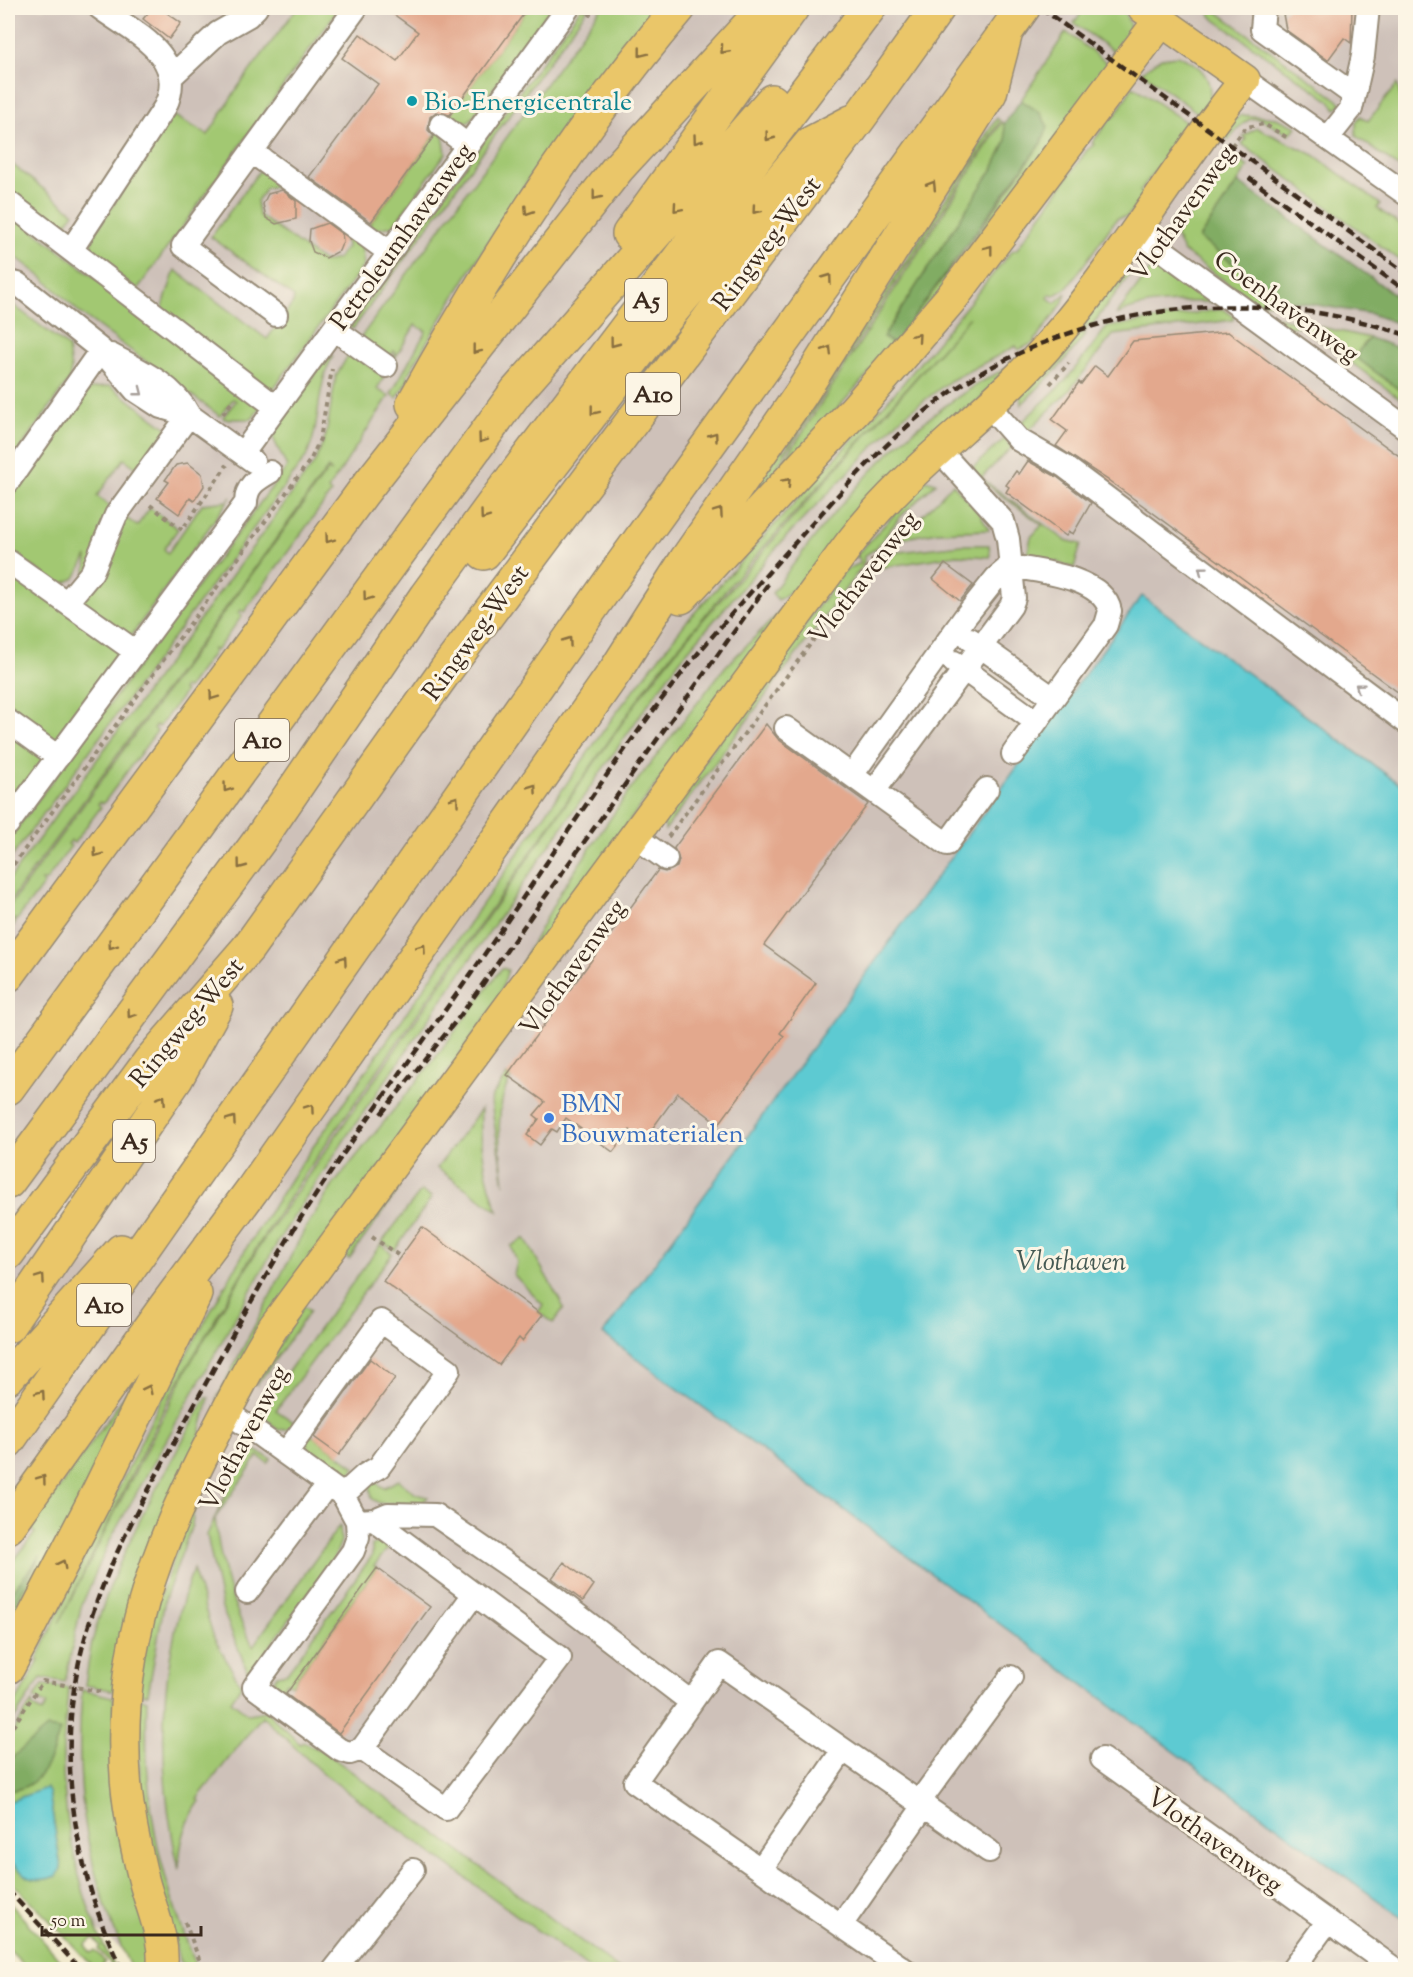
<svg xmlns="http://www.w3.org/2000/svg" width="1413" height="1977" font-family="'Sorts Mill Goudy',serif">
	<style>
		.industrial { fill: #cec1b9 }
		.green { fill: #a2c872; stroke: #6e7948; stroke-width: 1.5; fill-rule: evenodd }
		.forest { fill: #81ac64; stroke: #5e6b41; stroke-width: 1.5 }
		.water { fill: #5dcad2; stroke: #4c7a78; stroke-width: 1.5 }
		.building { fill: #e3a88d }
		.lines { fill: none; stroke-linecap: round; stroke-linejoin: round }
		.minor-casing { stroke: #968a76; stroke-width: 26 }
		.major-casing { stroke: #968a76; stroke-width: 33 }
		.highway-casing { stroke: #968a76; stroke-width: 36 }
		.path { stroke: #968a76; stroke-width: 4; stroke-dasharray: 4.5 4.5; stroke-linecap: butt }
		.minor { stroke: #fff; stroke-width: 22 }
		.major { stroke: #eac669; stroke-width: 30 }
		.highway { stroke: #eac669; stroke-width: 33 }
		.rail { stroke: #3b2a1e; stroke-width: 4.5; stroke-dasharray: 9 4.5; stroke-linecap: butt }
		.oneway { stroke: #8a7040 }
		.oneway2 { stroke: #a79f9a }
		.culture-dot { fill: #0f9aa8; stroke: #fcf5e5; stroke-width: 2 }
		.shop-dot { fill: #3f7fe0; stroke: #fcf5e5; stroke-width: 2 }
		.labels { text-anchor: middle; stroke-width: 6; stroke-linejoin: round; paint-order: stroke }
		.shield { fill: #fcf5e5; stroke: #75675a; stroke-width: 1.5 }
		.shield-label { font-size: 24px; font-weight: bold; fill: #3b2a1e }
		.culture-label { font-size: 26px; fill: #0d838f; stroke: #fcf5e5; text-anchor: start }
		.street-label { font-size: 26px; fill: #3b2a1e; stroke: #fcf5e5 }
		.shop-label { font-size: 26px; fill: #366cbe; stroke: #fcf5e5; text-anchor: start }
		.water-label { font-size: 27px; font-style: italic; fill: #455a54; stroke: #fcf5e5 }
	</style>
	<rect width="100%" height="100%" fill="#fcf5e5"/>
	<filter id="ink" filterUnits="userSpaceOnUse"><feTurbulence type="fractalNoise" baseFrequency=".0167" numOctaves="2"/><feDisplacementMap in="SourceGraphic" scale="12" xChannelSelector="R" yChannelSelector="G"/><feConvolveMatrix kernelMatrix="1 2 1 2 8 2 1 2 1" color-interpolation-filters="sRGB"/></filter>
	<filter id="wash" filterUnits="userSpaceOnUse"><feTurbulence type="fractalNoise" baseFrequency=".008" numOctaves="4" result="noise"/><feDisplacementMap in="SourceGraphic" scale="24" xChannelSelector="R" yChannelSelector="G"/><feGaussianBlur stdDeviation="1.35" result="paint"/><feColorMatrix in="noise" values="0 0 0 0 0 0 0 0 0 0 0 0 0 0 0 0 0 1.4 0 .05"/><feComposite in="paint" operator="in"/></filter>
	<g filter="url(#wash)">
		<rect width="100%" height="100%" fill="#f1e9cd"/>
		<!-- industrial -->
		<path class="industrial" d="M8,8H1405V1969H146L8,1859Z"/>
		<!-- green -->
		<path class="green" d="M297,8H339L137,290L93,256L91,245L94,235L171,114L208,135L238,87Z
			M528,8H552L469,122L451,124L446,120Z
			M581,8H588L353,329L349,326Z
			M601,8H656L621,52L617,53L615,58C538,159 471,266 407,376L409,378L397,398L391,394L426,331L415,325L391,365L389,364L396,353L394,351L387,362L358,341Z
			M1085,8L1122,9C1135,27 1131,40 1123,58L1074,23Z
			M1204,8H1212L1342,103L1336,109L1330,101L1215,20Z
			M1066,32L1115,69L996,229L717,545L781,449L784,451L997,118L1000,121L770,477L773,478L1002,122L1006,126V141L994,167L883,337L909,322L969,246L1041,143L1048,127L1040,113L1021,100Z
			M1177,56C1206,64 1220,90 1202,116L1142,72L1161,58Z
			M1397,84L1405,110V172L1356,136V123L1360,116L1368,121Z
			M1133,86L1194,128L1188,136L1183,132L1140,191L1144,195L1128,216L1117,218L1068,287L1053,296L1050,294L1048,298L1055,303L1066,293L1062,304L1033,343L1019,350L1016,346L950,381L901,418L785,538L680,660L646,707L347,1136L283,1233L110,1540L81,1607L65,1682L41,1678L8,1728V1716L39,1661L37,1660L54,1622L164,1394L247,1247L292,1177L613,717L687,621L900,387L1012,251L1017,249L1087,150L1094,145L1092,143L1111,118L1115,116ZM970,317L686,639L643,693L323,1154L262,1242L189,1365L59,1623L169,1398L257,1247L300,1181L655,675L737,577Z
			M1242,115L1276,118L1297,127L1289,134C1259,121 1255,104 1229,140L1220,133L1230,122Z
			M1257,128L1314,155L1380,204L1377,208L1402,226L1405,223V264L1242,144L1246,139L1243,136Z
			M438,131L443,135L446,153L393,226L375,229L369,225Z
			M1234,156L1248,167L1199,238L1281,299L1268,303L1254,302L1183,251L1175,235L1222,172L1226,175L1232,166L1228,164Z
			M8,161L74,213L61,230L8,190Z
			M260,170L281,185L266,188L257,201L259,215L324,262L337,259L347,247L345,232L361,244L364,265L271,392L162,309L175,270L267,339L293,303L294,297L211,237Z
			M8,211L262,405L252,419H224L223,417L236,401L233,399L220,416L79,312L42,277L8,251Z
			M1153,266L1169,270L1214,302C1184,301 1143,301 1116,315Z
			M1128,272L1131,273L1093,324L1086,326L1087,330L1083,332L1081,326L1117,279Z
			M8,301L68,347L71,369L69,380L8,466Z
			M1223,309L1234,317L1233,320L1113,335L1069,391L1027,432L1019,425L1066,380L1107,327Z
			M1272,316L1370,338L1364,343L1357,358L1405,394V402L1301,326L1287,327Z
			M1083,333L1086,334L1061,365L1021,405L1020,393L1070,337Z
			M350,352L384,377L377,389L389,396L328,490L331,493L244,612L241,610L238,613L242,616L216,651L213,649V653L187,689L184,687L182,690L185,692L159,727L156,725L154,728L157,731L103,804L100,802L98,804L101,807L74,843L71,841L68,844L71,846L46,881H41L44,884L17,920L13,919L16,922L13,926L8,922V908L328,470L332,472L328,468L8,904V881L315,462L326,435L336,376Z
			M330,353L333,356C315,386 322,425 306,457L8,862V840L287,467L274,440L273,432Z
			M1013,365L807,581L778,600L772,593C838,503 909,415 1013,365Z
			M110,386L168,429L138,469L124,459L97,496L137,526L150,508L178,529L164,549L168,553L202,504L228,501L231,497L129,639L84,601L87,556L75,578L61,585L8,551V501L89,389Z
			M1004,439L1012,447L981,478L1065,540L1081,544L1074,568L1057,562L1026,559L1031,537L1042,525L978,478L971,469Z
			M926,480L936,483L900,517L875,549L864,556V564L665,830L663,817L845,570L861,563L858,556L854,558Z
			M953,484L980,514L989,530L937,532L899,539Z
			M962,545H989L990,557L957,555L879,568L888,555L899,552Z
			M8,568L122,648L51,747L8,715Z
			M793,599L513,979L561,891L627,794L725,667L777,615L783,606Z
			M8,731L46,760L8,811Z
			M502,968L508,970L498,1000L216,1400L306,1227L334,1184L430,1065Z
			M507,1075L511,1077C493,1108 500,1150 504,1184L491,1102L492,1096Z
			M481,1109C479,1142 486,1181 498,1211L437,1168Z
			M399,1189L349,1259L342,1254L390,1192Z
			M421,1191L432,1197L395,1250L382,1242Z
			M525,1238L564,1308L553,1323L538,1312L543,1305L514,1275L517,1262L511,1246Z
			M381,1244L392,1254L276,1410L295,1423L292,1428L278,1430L262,1414L271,1395Z
			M303,1306L310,1311L257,1385L256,1383Z
			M153,1356L8,1651V1568L35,1533L30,1529Z
			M206,1398H209L199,1437L115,1691L85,1685C88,1668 89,1651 94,1635C117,1551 165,1474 206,1398Z
			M310,1434L355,1467L351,1473L339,1474L309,1452L307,1439Z
			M248,1446L271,1459L268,1463L258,1456L215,1518C220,1564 231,1605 253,1646L340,1525L341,1541L334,1559L249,1675L222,1608L207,1535Z
			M398,1480L416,1494L428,1497L422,1504L379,1503L372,1499L370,1486L374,1481L384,1488Z
			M193,1505H199V1508L194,1509L192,1525L165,1599L148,1694H137L145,1639Z
			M387,1540L392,1543L374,1566L377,1568L292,1685L287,1682L282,1689L287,1693L284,1696L276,1692L274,1680L277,1675L287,1673L372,1556V1545Z
			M193,1569L214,1638L241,1686L231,1701L248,1714L266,1711L300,1744L303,1742L325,1752L619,1969H590L321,1772L262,1716L197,1799L200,1801C185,1822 179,1845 179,1870C156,1770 158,1667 193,1569Z
			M43,1685L68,1688C67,1708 64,1728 63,1748C61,1819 81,1908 116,1969H108L111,1964L98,1949L100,1946L93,1938L85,1945L91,1953L95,1950L105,1962L102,1965L105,1969H95L59,1930L8,1879V1859C26,1876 31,1885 57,1876L61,1867L49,1792L34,1793L8,1802V1739L32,1702L33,1707L42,1712L47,1705L34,1698Z
			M82,1690L113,1697L148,1946L145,1969H131C86,1872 74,1796 82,1690Z
			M137,1699L147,1700C143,1800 157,1867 194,1960L193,1969H186L179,1959L142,1820Z
			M8,1901L68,1969H28L8,1949Z"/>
		<!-- forest -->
		<path class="forest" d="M1021,100L1040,113L1048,127L1041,143L894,344L883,337L994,167L1006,141L1004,124Z
			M1238,182L1405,302V326L1371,314L1281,299L1199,238Z
			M1370,338L1405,350V394L1357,358L1359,350Z
			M40,1556L8,1618V1597Z
			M47,1728L60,1730C51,1759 43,1788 8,1791V1761Z"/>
		<!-- water -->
		<path class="water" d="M1142,596L1405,788V1920L603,1334Z
			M46,1788L49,1792L61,1868L57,1876C30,1885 27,1877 8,1859V1802Z"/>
		<g id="blocks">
			<!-- building -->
			<path class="building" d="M152,8H160L181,23L169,39L143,19Z
				M385,8H528L450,115L436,112L430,117L428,130L434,136L371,222L309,177L378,84L342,58L360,34L397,61L418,32Z
				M1288,8H1352L1351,43L1344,38L1328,60L1286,30L1283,14Z
				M282,190L296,201V219L276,224L266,218L263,204L268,194Z
				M327,223L342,234L343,241L339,251L326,258L313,252L309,241L310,229Z
				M1228,332L1406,461V698L1108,480L1056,446L1067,431L1052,420L1079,382L1081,384L1095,366L1108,376L1133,341Z
				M1028,461L1057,477L1091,503L1073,534L1069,532L1066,536L1006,492L1009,487L1006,485L1016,471L1019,474Z
				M188,463L202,474L204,486L194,501L190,498L179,514L157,498L169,482L165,480L176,465Z
				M945,564L973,585L960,601L933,579Z
				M766,724L778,739L868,804L764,945L816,983L780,1033L784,1036L719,1124L678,1093L644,1140L630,1130L613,1152L566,1118L557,1132L552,1129L540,1145L527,1135L539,1119L534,1115L545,1102L507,1075L658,870L665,872L677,867L679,860L674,848Z
				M422,1227L542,1315L522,1341L519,1338L499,1365L383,1281Z
				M370,1359L395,1378L339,1455L314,1437Z
				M564,1562L594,1585L583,1601L552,1578Z
				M377,1568L430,1607L339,1733L286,1694Z"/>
		</g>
	</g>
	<g filter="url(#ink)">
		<use href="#blocks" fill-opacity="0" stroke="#968a76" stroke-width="1.5"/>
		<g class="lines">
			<defs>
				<path id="minor" d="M1264,8L1262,29L1354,95
					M172,76L218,33L248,16L256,8
					M1245,80L1406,194
					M441,125L467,145
					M1328,138L1351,109L1363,56L1368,8
					M252,152L389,252
					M8,202L276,407
					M1135,230L1406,428
					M71,250L165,107C189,56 134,33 100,8
					M8,282L18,284L101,350L135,390L161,407L189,415L253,461
					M276,315L183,246L356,8
					M334,329L386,366
					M111,355C140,370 174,385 189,415
					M988,405L1019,440L1064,466L1406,722
					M243,453L568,8
					M8,482L101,350
					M8,561L136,652
					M67,602L92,572L116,515L189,415
					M970,639L1053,698
					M954,662L1036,722
					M8,721L58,757
					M786,728L947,844L987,789
					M852,775L965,617L996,578L1010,566C1038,571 1103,577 1110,611L1106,625L1013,754
					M874,791L1011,606L1014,598L1008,539L1003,521L939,450
					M8,824L246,503C246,486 256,480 270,472
					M634,836L666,859
					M226,1411L343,1495L357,1521L358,1537L353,1551L254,1687L340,1750L350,1753L362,1749L474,1594
					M286,1453L381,1321L449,1370L379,1467L365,1475L343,1495
					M374,1520L388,1514L435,1515L550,1594L691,1702
					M357,1521L374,1520L560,1658L446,1809L362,1749
					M247,1592L328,1484
					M1102,1759L1396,1970
					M919,1802L1011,1677
					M761,1869L843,1750
					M841,1925L924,1806
					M334,1970L413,1870
					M905,1970L635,1782L719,1663L989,1851
					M1292,1970L1328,1921"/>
				<path id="major" d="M162,1970C166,1939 152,1911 144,1881C136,1849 129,1816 126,1783C115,1653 155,1546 215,1433C234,1397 252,1360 274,1326L850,543C908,466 991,413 1053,340C1123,258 1177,163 1245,80L1143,8"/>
				<path id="highway" d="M629,234L792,8
					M413,404C490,265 576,129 679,8
					M484,553L657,329L811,143L851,122
					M681,597L855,410L953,296L1161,20
					M8,975L363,492L618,168L765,8
					M8,1088L516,392L772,101
					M8,1182L259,841L426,596L499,496L869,8
					M8,1253L150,1061L248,948L446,670L860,117L938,8
					M8,1326L176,1079L216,1006
					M8,1377L121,1251
					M8,1441L611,580L1023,8
					M8,1527L165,1307L252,1190L616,670L686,560L801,394L990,93L1006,32
					M8,1667L93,1503L195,1294"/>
			</defs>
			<!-- minor casing -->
			<use href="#minor" class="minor-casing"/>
			<!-- major casing -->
			<use href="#major" class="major-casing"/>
			<!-- highway casing -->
			<use href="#highway" class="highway-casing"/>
			<!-- path -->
			<path class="path" d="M589,16L595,8
				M1188,203L1246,127L1264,124L1288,138
				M1050,384L1069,363
				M223,414L232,402
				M150,505L182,530L227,465
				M668,837L879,551
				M8,872L311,459L320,439L332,369
				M372,1237L401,1257
				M8,1734L43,1681L102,1692
				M185,1922L199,1959V1970"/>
			<!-- minor -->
			<use href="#minor" class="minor"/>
			<!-- major -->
			<use href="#major" class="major"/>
			<!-- highway -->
			<use href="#highway" class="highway"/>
			<!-- rail -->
			<path class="rail" d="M1041,8L1406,273
				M1249,178L1406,291
				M381,1114L460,1016L768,584
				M8,1890L81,1970
				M122,1970C74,1872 55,1755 82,1649C102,1571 141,1504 178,1435C217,1362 257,1289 300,1219C355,1133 417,1051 475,968C542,871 606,771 678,678C717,629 759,583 801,536C854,477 905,419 974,377C1103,300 1264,286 1406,335"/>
		</g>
		<!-- one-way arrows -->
		<defs><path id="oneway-chevron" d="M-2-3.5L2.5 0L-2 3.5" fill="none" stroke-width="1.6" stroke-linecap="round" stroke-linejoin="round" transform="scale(1.5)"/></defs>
		<g class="oneway">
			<use href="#oneway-chevron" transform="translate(724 50) rotate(132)"/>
			<use href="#oneway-chevron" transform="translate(642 53) rotate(128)"/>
			<use href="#oneway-chevron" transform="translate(769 137) rotate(127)"/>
			<use href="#oneway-chevron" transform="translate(697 140) rotate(126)"/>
			<use href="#oneway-chevron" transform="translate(932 185) rotate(-58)"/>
			<use href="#oneway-chevron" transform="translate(596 196) rotate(128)"/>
			<use href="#oneway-chevron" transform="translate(677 208) rotate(131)"/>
			<use href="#oneway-chevron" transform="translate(756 210) rotate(130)"/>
			<use href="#oneway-chevron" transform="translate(528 211) rotate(123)"/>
			<use href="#oneway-chevron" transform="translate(989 249) rotate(-52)"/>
			<use href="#oneway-chevron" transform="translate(828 278) rotate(-54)"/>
			<use href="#oneway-chevron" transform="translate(917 337) rotate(-49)"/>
			<use href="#oneway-chevron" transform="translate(614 343) rotate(127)"/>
			<use href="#oneway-chevron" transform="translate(476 350) rotate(128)"/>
			<use href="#oneway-chevron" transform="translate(828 350) rotate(-58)"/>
			<use href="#oneway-chevron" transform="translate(594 411) rotate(128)"/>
			<use href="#oneway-chevron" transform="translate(714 436) rotate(-54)"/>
			<use href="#oneway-chevron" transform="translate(482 439) rotate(126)"/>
			<use href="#oneway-chevron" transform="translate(787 482) rotate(-47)"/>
			<use href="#oneway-chevron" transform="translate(719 512) rotate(-55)"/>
			<use href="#oneway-chevron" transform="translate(484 516) rotate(126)"/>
			<use href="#oneway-chevron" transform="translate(329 539) rotate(126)"/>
			<use href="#oneway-chevron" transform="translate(367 597) rotate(126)"/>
			<use href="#oneway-chevron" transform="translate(568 641) rotate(-55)"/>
			<use href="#oneway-chevron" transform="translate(213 696) rotate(126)"/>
			<use href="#oneway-chevron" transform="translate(227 788) rotate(126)"/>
			<use href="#oneway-chevron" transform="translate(533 788) rotate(-55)"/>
			<use href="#oneway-chevron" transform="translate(455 800) rotate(-55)"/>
			<use href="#oneway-chevron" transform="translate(97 853) rotate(126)"/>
			<use href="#oneway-chevron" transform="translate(241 865) rotate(127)"/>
			<use href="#oneway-chevron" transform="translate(112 945) rotate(126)"/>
			<use href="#oneway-chevron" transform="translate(422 948) rotate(-55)"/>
			<use href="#oneway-chevron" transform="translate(343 960) rotate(-55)"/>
			<use href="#oneway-chevron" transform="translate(131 1014) rotate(126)"/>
			<use href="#oneway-chevron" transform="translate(162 1099) rotate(-56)"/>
			<use href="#oneway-chevron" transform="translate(310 1108) rotate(-55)"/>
			<use href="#oneway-chevron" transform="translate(232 1120) rotate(-55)"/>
			<use href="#oneway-chevron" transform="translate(41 1278) rotate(-55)"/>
			<use href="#oneway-chevron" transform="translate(148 1389) rotate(-64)"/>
			<use href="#oneway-chevron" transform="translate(41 1394) rotate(-55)"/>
			<use href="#oneway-chevron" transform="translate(42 1479) rotate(-54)"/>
			<use href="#oneway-chevron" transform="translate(62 1564) rotate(-63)"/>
		</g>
		<g class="oneway2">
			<use href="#oneway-chevron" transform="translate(139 392) rotate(38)"/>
			<use href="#oneway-chevron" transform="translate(1202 570) rotate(-143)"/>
			<use href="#oneway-chevron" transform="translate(1359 687) rotate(-143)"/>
		</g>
	</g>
	<!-- markers -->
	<circle class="culture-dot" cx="412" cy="101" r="6"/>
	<circle class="shop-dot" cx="549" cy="1118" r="6"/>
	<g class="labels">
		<!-- shield labels -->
		<g class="shield">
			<rect x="625" y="279" width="42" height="42" rx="4.5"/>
			<rect x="626" y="373" width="54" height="42" rx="4.5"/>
			<rect x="235" y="719" width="54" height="42" rx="4.5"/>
			<rect x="113" y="1120" width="42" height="42" rx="4.5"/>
			<rect x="77" y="1284" width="54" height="42" rx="4.5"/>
		</g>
		<g class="shield-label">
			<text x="646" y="308">A5</text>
			<text x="653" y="402">A10</text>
			<text x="262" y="748">A10</text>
			<text x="134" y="1149">A5</text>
			<text x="104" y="1313">A10</text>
		</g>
		<!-- culture labels -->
		<g class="culture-label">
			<text x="424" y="110">Bio-Energicentrale</text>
		</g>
		<!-- street labels -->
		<g class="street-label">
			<text transform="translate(1181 213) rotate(-54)" y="9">Vlothavenweg</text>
			<text transform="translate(401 236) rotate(-54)" y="9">Petroleumhavenweg</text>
			<text transform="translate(766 243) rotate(-53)" y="9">Ringweg-West</text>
			<text transform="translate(1287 306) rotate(36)" y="9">Coenhavenweg</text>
			<text transform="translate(863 577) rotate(-52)" y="9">Vlothavenweg</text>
			<text transform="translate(475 632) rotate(-54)" y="9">Ringweg-West</text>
			<text transform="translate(572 967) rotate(-54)" y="9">Vlothavenweg</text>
			<text transform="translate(186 1022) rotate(-50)" y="9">Ringweg-West</text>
			<text transform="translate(243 1438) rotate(-62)" y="9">Vlothavenweg</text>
			<text transform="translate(1215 1840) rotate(36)" y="9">Vlothavenweg</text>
		</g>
		<!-- shop labels -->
		<g class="shop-label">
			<text x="561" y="1112">BMN<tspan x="561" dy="30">Bouwmaterialen</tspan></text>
		</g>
		<!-- water labels -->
		<g class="water-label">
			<text x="1071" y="1270">Vlothaven</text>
		</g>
	</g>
	<!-- margin -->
	<rect width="1413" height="1977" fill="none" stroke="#fcf5e5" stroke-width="30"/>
	<!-- scale -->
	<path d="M42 1926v9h159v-9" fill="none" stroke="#3b2a1e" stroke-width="3"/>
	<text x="51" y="1926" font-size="18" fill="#3b2a1e" stroke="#fcf5e5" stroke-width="4.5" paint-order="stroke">50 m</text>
</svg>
